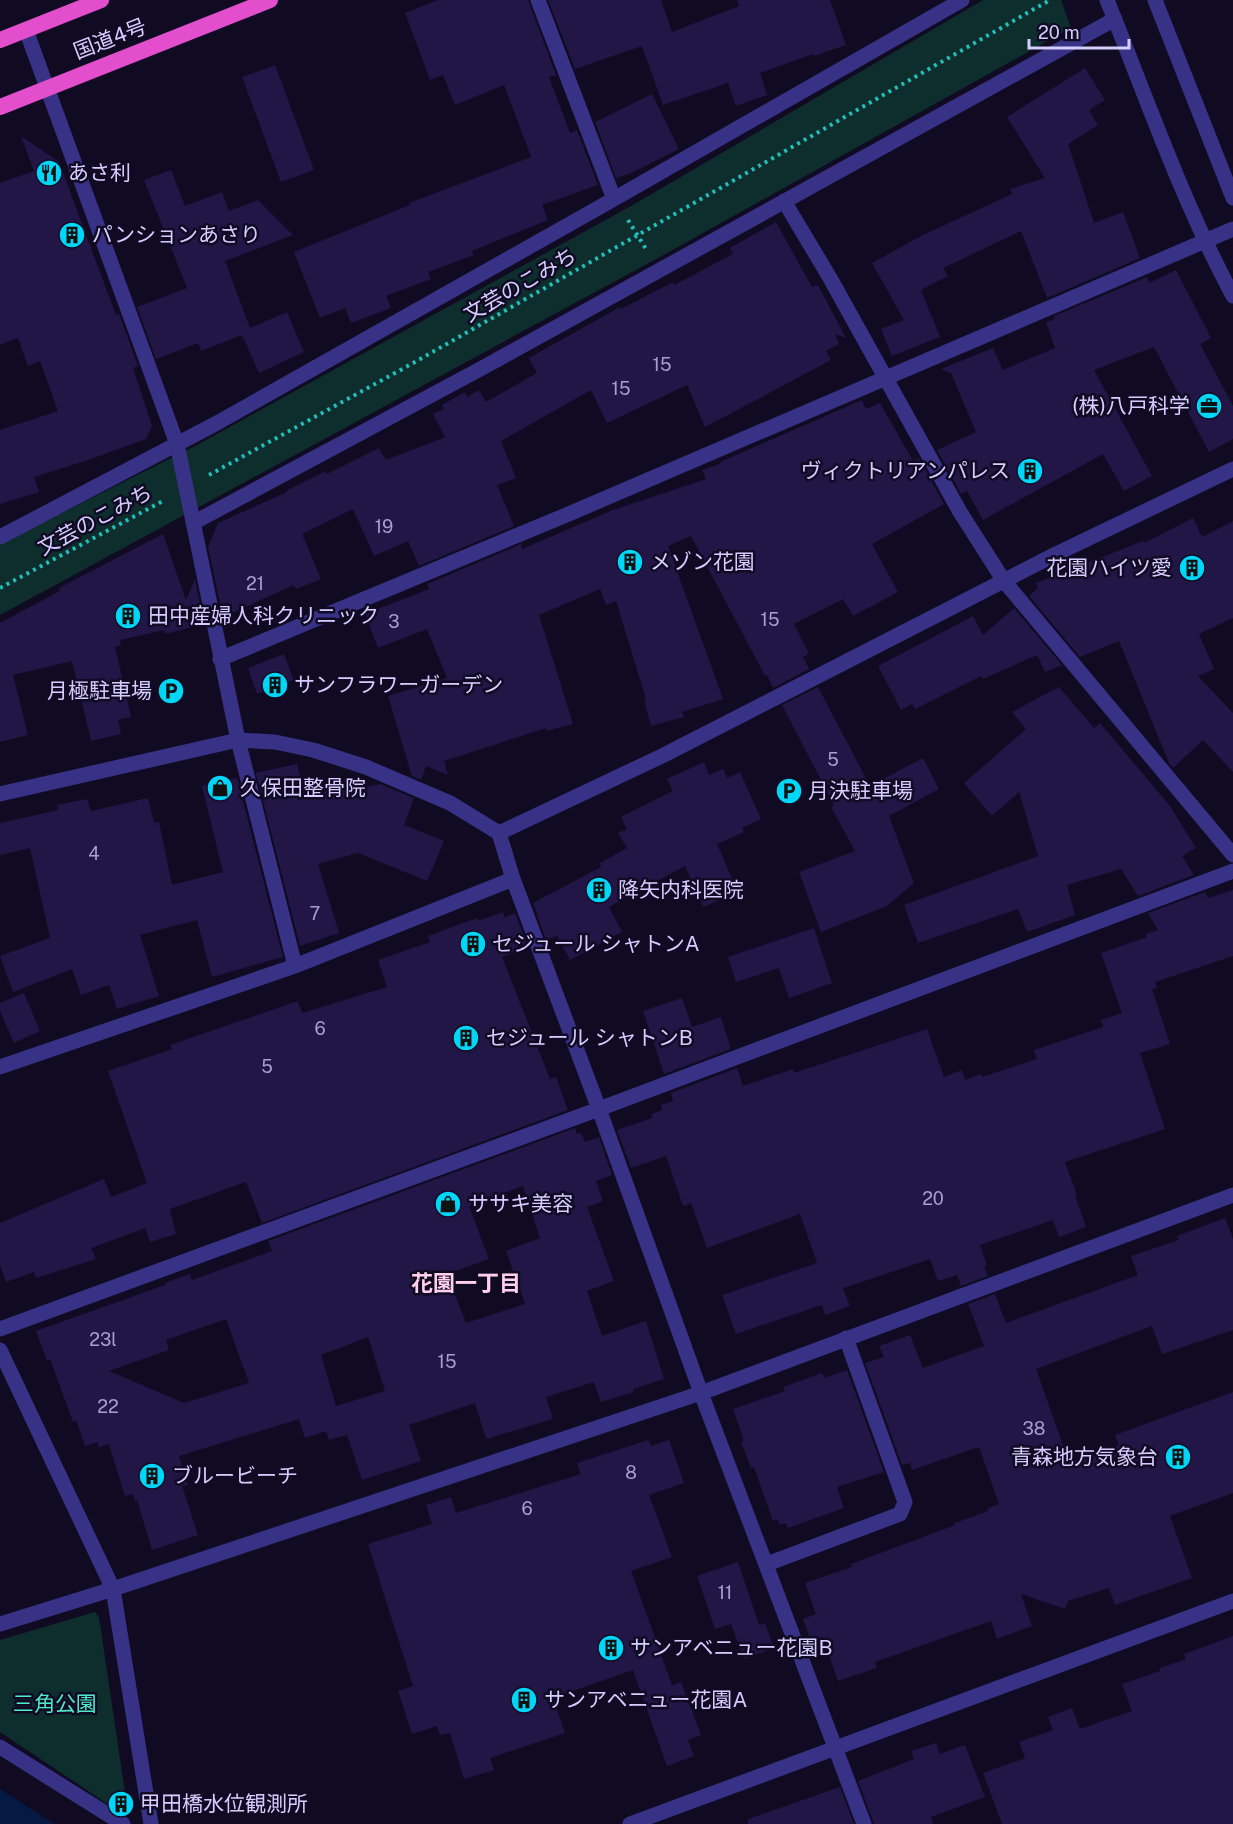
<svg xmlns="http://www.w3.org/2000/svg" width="1233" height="1824" font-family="'Public Sans','Noto Sans JP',sans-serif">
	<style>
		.green { fill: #0e2d2d }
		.water { fill: #051943 }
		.building { fill: #211646; fill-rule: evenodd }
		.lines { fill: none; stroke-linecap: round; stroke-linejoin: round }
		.path { stroke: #22beba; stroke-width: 4; stroke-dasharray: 3 4.5; stroke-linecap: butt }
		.minor { stroke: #383287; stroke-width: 15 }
		.tertiary { stroke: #383287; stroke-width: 15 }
		.trunk { stroke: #e24ecc; stroke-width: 16 }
		.labels { text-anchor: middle; stroke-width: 5; stroke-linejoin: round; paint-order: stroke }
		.number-label { font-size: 18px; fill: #a89fd1 }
		.street-label { font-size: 21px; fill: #d5cdff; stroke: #100b23 }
		.poi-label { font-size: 21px; fill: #d5cdff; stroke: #100b23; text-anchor: start }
		.park-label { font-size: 21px; fill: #4eeac9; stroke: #100b23 }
		.neighbourhood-label { font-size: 22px; font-weight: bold; fill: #ffcfec; stroke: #100b23 }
	</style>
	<rect width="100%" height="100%" fill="#100b23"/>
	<!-- green -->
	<path class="green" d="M983,0H1061L1071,28L669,252L0,615V544L197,445L631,206Z
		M95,1612L99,1617L128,1813L124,1815L0,1732V1640Z"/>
	<!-- water -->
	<path class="water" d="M0,1789L54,1824H0Z"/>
	<!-- building -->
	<path class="building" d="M438,0H528L556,75L549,77L570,133L577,130L598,185L542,205L548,220L472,251L474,255L428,272L431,279L386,296L391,308L351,323L345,308L320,318L294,252L410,205L409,203L531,157L504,85L455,105L443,75L430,80L405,13Z
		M548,0H661L672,32L739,6L737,0H830L846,45L814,56L813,54L760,73L767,95L736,106L728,83L663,105L642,46L575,69Z
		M275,65L314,170L281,182L242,77Z
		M1085,68L1105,100L1089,110L1098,125L1068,144L1094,223L1123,212L1140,258L1047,298L1021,231L943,268L948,276L921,290L940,337L892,356L881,329L904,320L872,263L925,234L1012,194L1010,189L1045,178L1007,117Z
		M652,94L679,149L631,173L616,178L595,122Z
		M21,136L59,162L116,315L119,314L138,366L133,368L152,426L146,439L85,461L34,477L39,492L0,504V430L58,411L40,361L28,366L18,338L0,345V183L34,171Z
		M171,170L185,206L222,192L229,211L258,200L293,235L225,261L250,328L287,312L304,352L259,373L242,335L201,351L198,343L156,359L137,307L187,288L144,180Z
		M776,222L812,287L818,285L846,338L835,334L839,344L826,351L831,360L705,427L687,385L607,423L591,390L501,441L516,478L497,485L514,526L419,566L408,541L374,556L353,509L302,534L321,579L296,589L294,585L223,617L208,547L218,523L287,492L286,491L326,471L327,474L379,448L386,460L445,437L433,414L444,409L442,405L465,392L467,397L479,390L486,402L537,373L529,358L620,307L621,309L673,282L674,285L733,254L730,248Z
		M1176,270L1211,338L1200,344L1233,406V439L1209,452L1154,347L1094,370L1152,476L1124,491L1103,454L983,520L967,491L961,494L937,450L976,432L951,373L941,369L993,348L1003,370L1055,348L1046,322L1055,319L1054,316L1147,277L1149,283Z
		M862,400L866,409L880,403L913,461L919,458L944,504L872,544L898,592L853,616L843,599L794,624L809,654L803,657L809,669L773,688L767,675L765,676L691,536L668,546L723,699L682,712L684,717L651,726L644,700L646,699L616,601L606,605L600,589L539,615L573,724L547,731L546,728L444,761L448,775L426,766L421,780L412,776L388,696L447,678L427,629L378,648L365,614L429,589L427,584L521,544L522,549L613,510L706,479L702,470L720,464V462Z
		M1193,518L1202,537L1233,521V618L1199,634L1214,669L1198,676L1233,713V772L1203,740L1173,768L1169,763L1119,641L1080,657L1029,596L1038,588L1036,583L1143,541L1144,543Z
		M163,534L186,600L195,579L204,624L165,634L164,630L120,640L121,645L115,647L131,717L118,720L121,734L91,741L72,661L13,675L28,735L0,742V623L60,591L59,588Z
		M1014,608L1062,665L1045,672L1037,655L983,679L981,676L915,709L912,704L901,710L878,666L973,616L983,635Z
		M284,654L294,680L257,694L248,668Z
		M818,687L870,786L923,758L939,789L889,816L914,883L887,906L821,932L799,872L855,851L831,807L834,805L782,705Z
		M1059,687L1094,728L1100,723L1170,806L1196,848L1182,856L1194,875L1138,896L1121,869L1067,885L1075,915L1027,932L1018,909L918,943L904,905L1038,856L1019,792L992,816L964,783L1026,729L1012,712Z
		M704,762L709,775L723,769L727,778L740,772L761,819L742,828L744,832L717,844L738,892L703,907L685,866L609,907L622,932L570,960L557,936L546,940L533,903L601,867L600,863L627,848L618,833L627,829L621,817L673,791L667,779Z
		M297,764L305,796L351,786L352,790L380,784L414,798L404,825L444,841L427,881L358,853L318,864L339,933L300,946L256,773Z
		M237,778L283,957L212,977L197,920L140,935L159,996L117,1009L109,985L81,995L72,969L13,992L0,956L50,938L30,848L0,855V823L58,810L57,805L87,799L91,811L148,798L154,823L159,822L172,885L223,872L202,786Z
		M1233,890V956L1155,982L1157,988L1152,989L1170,1044L1140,1053L1165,1129L1065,1162L1077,1195L1075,1196L1086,1227L1059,1237L1053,1220L980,1245L987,1265L984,1266L988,1276L961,1286L957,1275L938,1281L930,1259L843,1288L850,1306L825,1315L822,1305L736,1334L722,1295L817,1263L800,1214L707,1248L691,1203L683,1206L666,1156L631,1168L617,1130L652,1118L651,1114L662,1110L661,1105L673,1101L671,1093L737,1068L743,1086L793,1069L794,1073L927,1029L944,1077L962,1070L965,1080L981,1074L982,1077L1037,1059L1034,1050L1103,1027L1101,1020L1122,1013L1101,953L1147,937L1146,934L1158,930L1148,913L1205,892L1208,898Z
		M503,912L505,918L515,913L528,947L502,957L550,1079L556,1077L568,1110L262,1223L246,1182L170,1209L176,1234L150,1242L145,1228L91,1248L96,1259L36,1278L34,1272L6,1282L0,1265V1223L104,1179L111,1197L147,1183L108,1071L172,1049L170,1045L298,1001L302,1013L387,987L378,960L430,942L428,936L477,918L478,921Z
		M814,928L832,983L789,998L779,968L736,982L728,957Z
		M24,993L40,1031L14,1043L0,1011V1003Z
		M682,998L692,1027L721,1017L731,1049L664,1074L643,1011Z
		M575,1128L577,1134L581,1133L585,1142L599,1137L612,1175L596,1181L603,1201L587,1207L614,1281L587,1291L602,1336L646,1321L664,1379L633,1389L634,1392L601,1402L594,1382L546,1397L553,1419L486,1439L475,1403L409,1425L421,1461L362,1480L347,1435L329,1440L326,1431L305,1438L299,1419L179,1456L188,1485L182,1486L198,1535L152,1550L137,1500L135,1501L133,1494L125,1496L109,1444L99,1447L97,1442L85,1446L76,1420L73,1422L50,1359L47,1361L36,1331L165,1285V1283L190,1274L192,1280L272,1251L268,1241ZM523,1186L540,1238L506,1251L525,1304L466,1323L447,1274L489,1259L469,1206ZM226,1319L249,1383L184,1403L109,1371L169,1350L166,1340ZM368,1337L385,1391L336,1406L321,1355Z
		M1225,1218L1233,1239V1330L1162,1354L1152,1326L1036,1369L1069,1462L1119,1445L1115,1435L1233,1392V1493L1170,1516L1192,1578L1115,1605L1109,1588L1068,1601L1065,1609L1021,1594L1032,1626L997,1639L991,1621L875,1662L877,1668L838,1681L823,1639L812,1643L803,1619L816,1614L805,1583L852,1567L851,1564L955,1525V1523L988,1511V1508L999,1504L979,1447L912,1470L910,1463L902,1465L865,1363L884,1357L879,1346L910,1335L923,1368L984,1346L968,1304L995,1294L1006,1323L1138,1275L1131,1256L1179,1240L1177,1236Z
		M847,1370L884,1472L837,1487L844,1508L788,1528L786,1523L780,1525L777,1519L773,1521L754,1467L751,1468L741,1442L744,1441L733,1409L785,1391L783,1387L822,1373L824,1378Z
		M648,1440L651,1446L669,1440L684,1483L649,1495L672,1557L631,1571L672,1685L681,1682L701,1735L688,1740L694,1756L667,1766L633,1670L553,1698L565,1733L490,1758L494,1770L464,1779L450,1733L440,1735L437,1726L412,1734L398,1691L413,1686L368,1544L432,1524L426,1505L451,1497L456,1513L581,1474L577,1463Z
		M738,1562L759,1625L765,1623L774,1648L744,1659L731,1624L715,1629L697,1576Z
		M1233,1636V1824H1002L983,1773L1025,1758L1019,1742L1053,1730L1048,1717L1072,1708L1080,1729L1132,1711L1122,1684L1160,1671V1668L1186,1659L1184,1654Z
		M936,1743L940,1754L965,1745L985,1797L931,1817L933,1824H874L858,1781L914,1759L911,1751Z
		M840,1787L854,1824H748V1819Z"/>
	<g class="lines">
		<!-- path -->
		<path class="path" d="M628,220L646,249
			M209,475L415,362L1050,0
			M0,588L163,501"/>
		<!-- minor -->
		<path class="minor" d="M538,0L614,199
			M26,30L177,444L238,740L295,966
			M784,201L830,278L960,512L1004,581L1233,855
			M193,523L484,367L1115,19
			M0,537L217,423L614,199L962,0
			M220,659L571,513L1233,229
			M0,794L238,740L275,742L313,750L366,767L450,803L499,833L513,879L599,1109L701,1393L864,1824
			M499,833L662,756L1056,554L1233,469
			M0,1067L295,966L513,879
			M0,1329L599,1109L1233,871
			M0,1350L113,1589L151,1824
			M767,1564L900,1514L905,1502L846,1338
			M0,1624L113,1589L701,1393L1233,1195
			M0,1747L123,1824"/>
		<!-- tertiary -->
		<path class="tertiary" d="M1107,0C1147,99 1182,201 1233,296
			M1155,0L1233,198
			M630,1824L1233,1601"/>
		<!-- trunk -->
		<path class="trunk" d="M0,40L101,0
			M0,107L270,0"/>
	</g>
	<!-- icons -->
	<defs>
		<symbol id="restaurant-disc" viewBox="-11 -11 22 22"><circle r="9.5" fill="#00d6f8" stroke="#100b23"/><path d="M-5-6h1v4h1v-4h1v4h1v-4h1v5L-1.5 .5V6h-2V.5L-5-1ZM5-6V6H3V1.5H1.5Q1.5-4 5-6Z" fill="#111"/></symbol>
		<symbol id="building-disc" viewBox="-11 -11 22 22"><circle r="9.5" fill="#00d6f8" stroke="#100b23"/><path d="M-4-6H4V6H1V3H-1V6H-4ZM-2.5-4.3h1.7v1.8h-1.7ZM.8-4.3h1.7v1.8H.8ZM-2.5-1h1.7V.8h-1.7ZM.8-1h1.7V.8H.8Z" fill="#111"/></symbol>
		<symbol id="office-disc" viewBox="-11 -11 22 22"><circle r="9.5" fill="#00d6f8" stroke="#100b23"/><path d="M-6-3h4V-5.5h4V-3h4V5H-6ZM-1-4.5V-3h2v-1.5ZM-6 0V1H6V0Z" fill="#111"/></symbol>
		<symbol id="parking-disc" viewBox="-11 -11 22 22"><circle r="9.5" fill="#00d6f8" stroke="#100b23"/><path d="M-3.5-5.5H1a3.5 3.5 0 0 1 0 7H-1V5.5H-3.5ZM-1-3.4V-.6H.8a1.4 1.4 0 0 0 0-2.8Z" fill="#111"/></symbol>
		<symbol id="shop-disc" viewBox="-11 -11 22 22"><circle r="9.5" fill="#00d6f8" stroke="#100b23"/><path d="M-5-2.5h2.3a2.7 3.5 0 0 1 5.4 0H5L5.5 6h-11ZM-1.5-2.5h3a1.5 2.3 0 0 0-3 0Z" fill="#111"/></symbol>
	</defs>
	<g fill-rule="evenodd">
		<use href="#restaurant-disc" x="34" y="158" width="30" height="30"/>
		<use href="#building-disc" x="57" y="220" width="30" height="30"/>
		<use href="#office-disc" x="1194" y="391" width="30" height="30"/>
		<use href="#building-disc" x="1015" y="456" width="30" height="30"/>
		<use href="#building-disc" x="615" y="547" width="30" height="30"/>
		<use href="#building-disc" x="1177" y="553" width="30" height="30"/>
		<use href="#building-disc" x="113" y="601" width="30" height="30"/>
		<use href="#building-disc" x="260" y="670" width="30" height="30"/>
		<use href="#parking-disc" x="156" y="676" width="30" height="30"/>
		<use href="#shop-disc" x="205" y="773" width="30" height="30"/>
		<use href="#parking-disc" x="774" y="776" width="30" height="30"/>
		<use href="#building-disc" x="584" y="875" width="30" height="30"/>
		<use href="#building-disc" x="458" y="929" width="30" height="30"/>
		<use href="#building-disc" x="451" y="1023" width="30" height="30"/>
		<use href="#shop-disc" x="433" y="1189" width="30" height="30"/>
		<use href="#building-disc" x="1163" y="1442" width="30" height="30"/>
		<use href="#building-disc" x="137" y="1461" width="30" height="30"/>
		<use href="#building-disc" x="596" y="1633" width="30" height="30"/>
		<use href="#building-disc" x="509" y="1685" width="30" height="30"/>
		<use href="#building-disc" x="106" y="1789" width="30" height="30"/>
	</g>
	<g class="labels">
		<!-- number labels -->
		<g class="number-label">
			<text x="662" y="371">15</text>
			<text x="621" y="395">15</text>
			<text x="384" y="533">19</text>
			<text x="255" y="590">21</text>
			<text x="770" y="626">15</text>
			<text x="394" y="628">3</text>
			<text x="833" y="766">5</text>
			<text x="94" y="860">4</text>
			<text x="315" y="920">7</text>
			<text x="320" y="1035">6</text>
			<text x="267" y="1073">5</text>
			<text x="933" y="1205">20</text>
			<text x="103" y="1346">23l</text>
			<text x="447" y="1368">15</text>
			<text x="108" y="1413">22</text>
			<text x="1034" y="1435">38</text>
			<text x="631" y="1479">8</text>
			<text x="527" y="1515">6</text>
			<text x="725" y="1599">11</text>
		</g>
		<!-- street labels -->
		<g class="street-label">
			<text transform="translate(110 39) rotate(-21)" y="7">国道4号</text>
			<text transform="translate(520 285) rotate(-30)" y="7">文芸のこみち</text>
			<text transform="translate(95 520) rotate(-28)" y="7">文芸のこみち</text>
		</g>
		<!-- poi labels -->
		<g class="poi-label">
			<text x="68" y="180">あさ利</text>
			<text x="92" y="242">パンションあさり</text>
			<text x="1190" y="413" text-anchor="end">(株)八戸科学</text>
			<text x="1010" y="478" text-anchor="end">ヴィクトリアンパレス</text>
			<text x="650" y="569">メゾン花園</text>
			<text x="1172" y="575" text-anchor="end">花園ハイツ愛</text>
			<text x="148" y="623">田中産婦人科クリニック</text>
			<text x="294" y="692">サンフラワーガーデン</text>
			<text x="152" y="698" text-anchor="end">月極駐車場</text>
			<text x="240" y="795">久保田整骨院</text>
			<text x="808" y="798">月決駐車場</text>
			<text x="618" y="897">降矢内科医院</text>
			<text x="492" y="951">セジュール シャトンA</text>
			<text x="486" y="1045">セジュール シャトンB</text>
			<text x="468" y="1211">ササキ美容</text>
			<text x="1158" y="1464" text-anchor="end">青森地方気象台</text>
			<text x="172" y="1483">ブルービーチ</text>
			<text x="630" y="1655">サンアベニュー花園B</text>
			<text x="544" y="1707">サンアベニュー花園A</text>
			<text x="140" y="1811">甲田橋水位観測所</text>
		</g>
		<!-- park labels -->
		<g class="park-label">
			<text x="55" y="1711">三角公園</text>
		</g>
		<!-- neighbourhood labels -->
		<g class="neighbourhood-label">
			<text x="466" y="1291">花園一丁目</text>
		</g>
	</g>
	<!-- scale -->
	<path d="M1029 39v9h100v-9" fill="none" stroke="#d5cdff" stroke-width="3"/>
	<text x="1038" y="39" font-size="18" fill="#d5cdff" stroke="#100b23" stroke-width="4.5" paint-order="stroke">20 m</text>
</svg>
